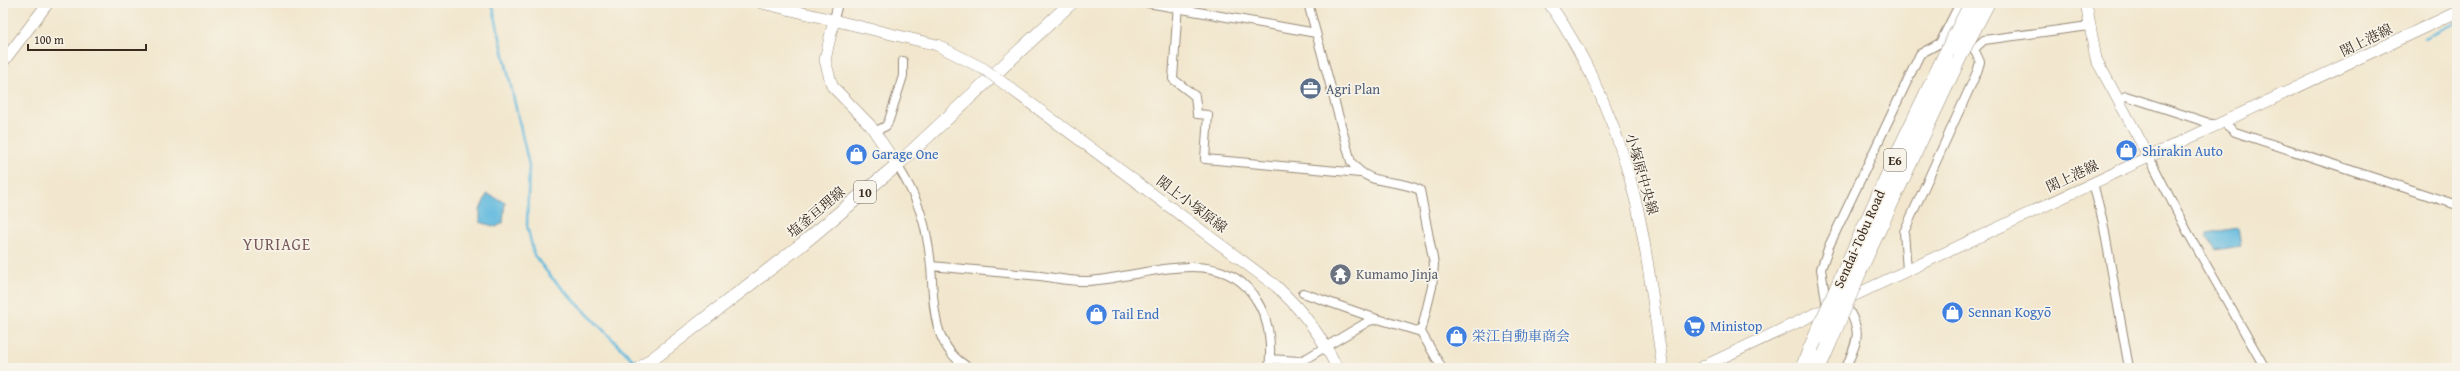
<svg xmlns="http://www.w3.org/2000/svg" width="2460" height="371" font-family="'Gentium Book Plus','Noto Serif JP',serif">
	<style>
		.water { fill: #61b9de; stroke: #4e727e }
		.lines { fill: none; stroke-linecap: round; stroke-linejoin: round }
		.stream { stroke: #61b9de; stroke-width: 2.5 }
		.street-casing { stroke: #968876; stroke-width: 10 }
		.secondary-casing { stroke: #968876; stroke-width: 12 }
		.primary-casing { stroke: #968876; stroke-width: 14 }
		.highway-casing { stroke: #968876; stroke-width: 16 }
		.street { stroke: #fff; stroke-width: 8 }
		.secondary { stroke: #fff; stroke-width: 11 }
		.primary { stroke: #fff; stroke-width: 13 }
		.highway { stroke: #fff; stroke-width: 15 }
		.secondary-bridge-casing { stroke: #968876; stroke-width: 12; stroke-linecap: butt }
		.highway-bridge-casing { stroke: #968876; stroke-width: 16; stroke-linecap: butt }
		.secondary-bridge { stroke: #fff; stroke-width: 11 }
		.highway-bridge { stroke: #fff; stroke-width: 15 }
		.labels { text-anchor: middle; stroke-width: 3.5; stroke-linejoin: round; paint-order: stroke }
		.shield { fill: #f7f3e8; stroke: #73665b; stroke-width: 1 }
		.shield-label { font-size: 13px; font-weight: bold; fill: #3b2a1e }
		.street-label { font-size: 14px; fill: #3b2a1e; stroke: #f7f3e8 }
		.service-label { font-size: 14px; fill: #4e5e75; stroke: #f7f3e8; text-anchor: start }
		.shop-label { font-size: 14px; fill: #366cbe; stroke: #f7f3e8; text-anchor: start }
		.worship-label { font-size: 14px; fill: #5b616d; stroke: #f7f3e8; text-anchor: start }
		.quarter-label { font-size: 16px; letter-spacing: 1px; fill: #79595a; stroke: #f7f3e8 }
	</style>
	<rect width="100%" height="100%" fill="#f7f3e8"/>
	<filter id="ink" filterUnits="userSpaceOnUse"><feTurbulence type="fractalNoise" baseFrequency=".025" numOctaves="2"/><feDisplacementMap in="SourceGraphic" scale="8" xChannelSelector="R" yChannelSelector="G"/><feConvolveMatrix kernelMatrix="1 2 1 2 8 2 1 2 1" color-interpolation-filters="sRGB"/></filter>
	<filter id="wash" filterUnits="userSpaceOnUse"><feTurbulence type="fractalNoise" baseFrequency=".012" numOctaves="4" result="noise"/><feDisplacementMap in="SourceGraphic" scale="16" xChannelSelector="R" yChannelSelector="G"/><feGaussianBlur stdDeviation="0.9" result="paint"/><feColorMatrix in="noise" values="0 0 0 0 0 0 0 0 0 0 0 0 0 0 0 0 0 1.4 0 .05"/><feComposite in="paint" operator="in"/></filter>
	<g filter="url(#wash)">
		<rect width="100%" height="100%" fill="#f2e7ce"/>
		<!-- water -->
		<path class="water" d="M487,194L505,202L503,223L496,227L480,222V210Z
			M2238,228L2241,246L2216,250L2207,236V233Z"/>
		<g class="lines">
			<!-- stream -->
			<path class="stream" d="M492,3L529,165L527,225L534,255L551,277L638,365
				M2424,38L2457,22"/>
		</g>
	</g>
	<g filter="url(#ink)">
		<g class="lines">
			<defs>
				<path id="street" d="M1148,3L1316,33
					M1178,3L1173,79L1195,96L1197,114L1208,115L1205,159L1360,173
					M1308,3L1351,162C1371,188 1393,177 1420,190L1434,264L1432,287L1421,332
					M834,19L838,3
					M2119,99L2126,96L2215,125
					M2223,122L2235,132L2457,205
					M874,132L886,126L889,120L903,76V61
					M2149,157L2187,231L2265,368
					M897,165C919,200 927,225 931,266C967,269 1004,273 1040,276C1056,278 1073,282 1088,281C1142,278 1223,241 1257,301C1270,322 1272,344 1269,368
					M2093,183L2103,222L2129,368
					M931,266C934,303 931,348 970,368
					M1907,270L1904,232L1977,72L1980,62L1974,49L1984,40L2089,26
					M1303,293L1377,319
					M1845,303C1863,334 1858,337 1846,368
					M1827,307L1821,269L1829,246L1920,54L1940,43L1960,3
					M1270,359L1299,361L1307,358L1369,321L1378,319L1421,332L1442,368"/>
				<path id="secondary" d="M762,3L937,45L984,69
					M1549,3C1591,63 1620,134 1637,206C1649,259 1654,314 1663,368
					M2086,3L2096,59L2149,157
					M834,19L825,60L832,86L870,125L897,165
					M3,62L48,3
					M1006,85L1276,286C1302,310 1322,336 1337,368
					M1700,368L2457,12"/>
				<path id="primary" d="M641,368L801,245L897,165L1071,3"/>
				<path id="highway" d="M1864,260L1961,53
					M1847,266L1896,158L1946,54
					M1803,368L1811,348
					M1818,368L1829,343"/>
			</defs>
			<!-- street casing -->
			<use href="#street" class="street-casing"/>
			<!-- secondary casing -->
			<use href="#secondary" class="secondary-casing"/>
			<!-- primary casing -->
			<use href="#primary" class="primary-casing"/>
			<!-- highway casing -->
			<use href="#highway" class="highway-casing"/>
			<!-- street -->
			<use href="#street" class="street"/>
			<!-- secondary -->
			<use href="#secondary" class="secondary"/>
			<!-- primary -->
			<use href="#primary" class="primary"/>
			<!-- highway -->
			<use href="#highway" class="highway"/>
			<defs>
				<path id="secondary-bridge" d="M984,69L1006,85"/>
				<path id="highway-bridge" d="M1961,53L1987,3
					M1946,54L1972,3
					M1829,343L1864,260
					M1811,348L1847,266"/>
			</defs>
			<!-- secondary-bridge casing -->
			<use href="#secondary-bridge" class="secondary-bridge-casing"/>
			<!-- highway-bridge casing -->
			<use href="#highway-bridge" class="highway-bridge-casing"/>
			<!-- secondary-bridge -->
			<use href="#secondary-bridge" class="secondary-bridge"/>
			<!-- highway-bridge -->
			<use href="#highway-bridge" class="highway-bridge"/>
		</g>
	</g>
	<!-- icons -->
	<defs>
		<symbol id="office-disc" viewBox="-11 -11 22 22"><circle r="9.5" fill="#5c6f8a" stroke="#f7f3e8"/><path d="M-6-3h4V-5.5h4V-3h4V5H-6ZM-1-4.5V-3h2v-1.5ZM-6 0V1H6V0Z" fill="#fff"/></symbol>
		<symbol id="shop-disc" viewBox="-11 -11 22 22"><circle r="9.5" fill="#3f7fe0" stroke="#f7f3e8"/><path d="M-5-2.5h2.3a2.7 3.5 0 0 1 5.4 0H5L5.5 6h-11ZM-1.5-2.5h3a1.5 2.3 0 0 0-3 0Z" fill="#fff"/></symbol>
		<symbol id="temple-disc" viewBox="-11 -11 22 22"><circle r="9.5" fill="#6b7280" stroke="#f7f3e8"/><path d="M0-6L5-2H3V0L6.5 2.5H4V6H1.5V3h-3V6H-4V2.5H-6.5L-3 0V-2H-5Z" fill="#fff"/></symbol>
		<symbol id="supermarket-disc" viewBox="-11 -11 22 22"><circle r="9.5" fill="#3f7fe0" stroke="#f7f3e8"/><path d="M-6-5.5h2.5l.6 2H6L4.5 2H-2.5L-4.4-4H-6ZM-1.5 3.2a1.3 1.3 0 1 0 .1 0ZM3 3.2a1.3 1.3 0 1 0 .1 0Z" fill="#fff"/></symbol>
	</defs>
	<g fill-rule="evenodd">
		<use href="#office-disc" x="1298" y="76" width="25" height="25"/>
		<use href="#shop-disc" x="2114" y="138" width="25" height="25"/>
		<use href="#shop-disc" x="844" y="142" width="25" height="25"/>
		<use href="#temple-disc" x="1328" y="262" width="25" height="25"/>
		<use href="#shop-disc" x="1940" y="300" width="25" height="25"/>
		<use href="#shop-disc" x="1084" y="302" width="25" height="25"/>
		<use href="#supermarket-disc" x="1682" y="314" width="25" height="25"/>
		<use href="#shop-disc" x="1444" y="324" width="25" height="25"/>
	</g>
	<g class="labels">
		<!-- shield labels -->
		<g class="shield">
			<rect x="1884" y="149" width="22" height="22" rx="3"/>
			<rect x="854" y="181" width="22" height="22" rx="3"/>
		</g>
		<g class="shield-label">
			<text x="1895" y="165">E6</text>
			<text x="865" y="197">10</text>
		</g>
		<!-- street labels -->
		<g class="street-label">
			<text transform="translate(2366 40) rotate(-26)" y="5">閖上港線</text>
			<text transform="translate(1642 174) rotate(74)" y="5">小塚原中央線</text>
			<text transform="translate(2072 176) rotate(-25)" y="5">閖上港線</text>
			<text transform="translate(1192 204) rotate(37)" y="5">閖上小塚原線</text>
			<text transform="translate(816 212) rotate(-40)" y="5">塩釜亘理線</text>
			<text transform="translate(1859 239) rotate(-66)" y="5">Sendai-Tobu Road</text>
		</g>
		<!-- service labels -->
		<g class="service-label">
			<text x="1326" y="94">Agri Plan</text>
		</g>
		<!-- shop labels -->
		<g class="shop-label">
			<text x="2142" y="156">Shirakin Auto</text>
			<text x="872" y="159">Garage One</text>
			<text x="1968" y="317">Sennan Kogyō</text>
			<text x="1112" y="319">Tail End</text>
			<text x="1710" y="331">Ministop</text>
			<text x="1472" y="341">栄江自動車商会</text>
		</g>
		<!-- worship labels -->
		<g class="worship-label">
			<text x="1356" y="279">Kumamo Jinja</text>
		</g>
		<!-- quarter labels -->
		<g class="quarter-label">
			<text x="277" y="250">YURIAGE</text>
		</g>
	</g>
	<!-- margin -->
	<rect width="2460" height="371" fill="none" stroke="#f7f3e8" stroke-width="16"/>
	<!-- scale -->
	<path d="M28 44v6h118v-6" fill="none" stroke="#3b2a1e" stroke-width="2"/>
	<text x="34" y="44" font-size="12" fill="#3b2a1e" stroke="#f7f3e8" stroke-width="3" paint-order="stroke">100 m</text>
</svg>
